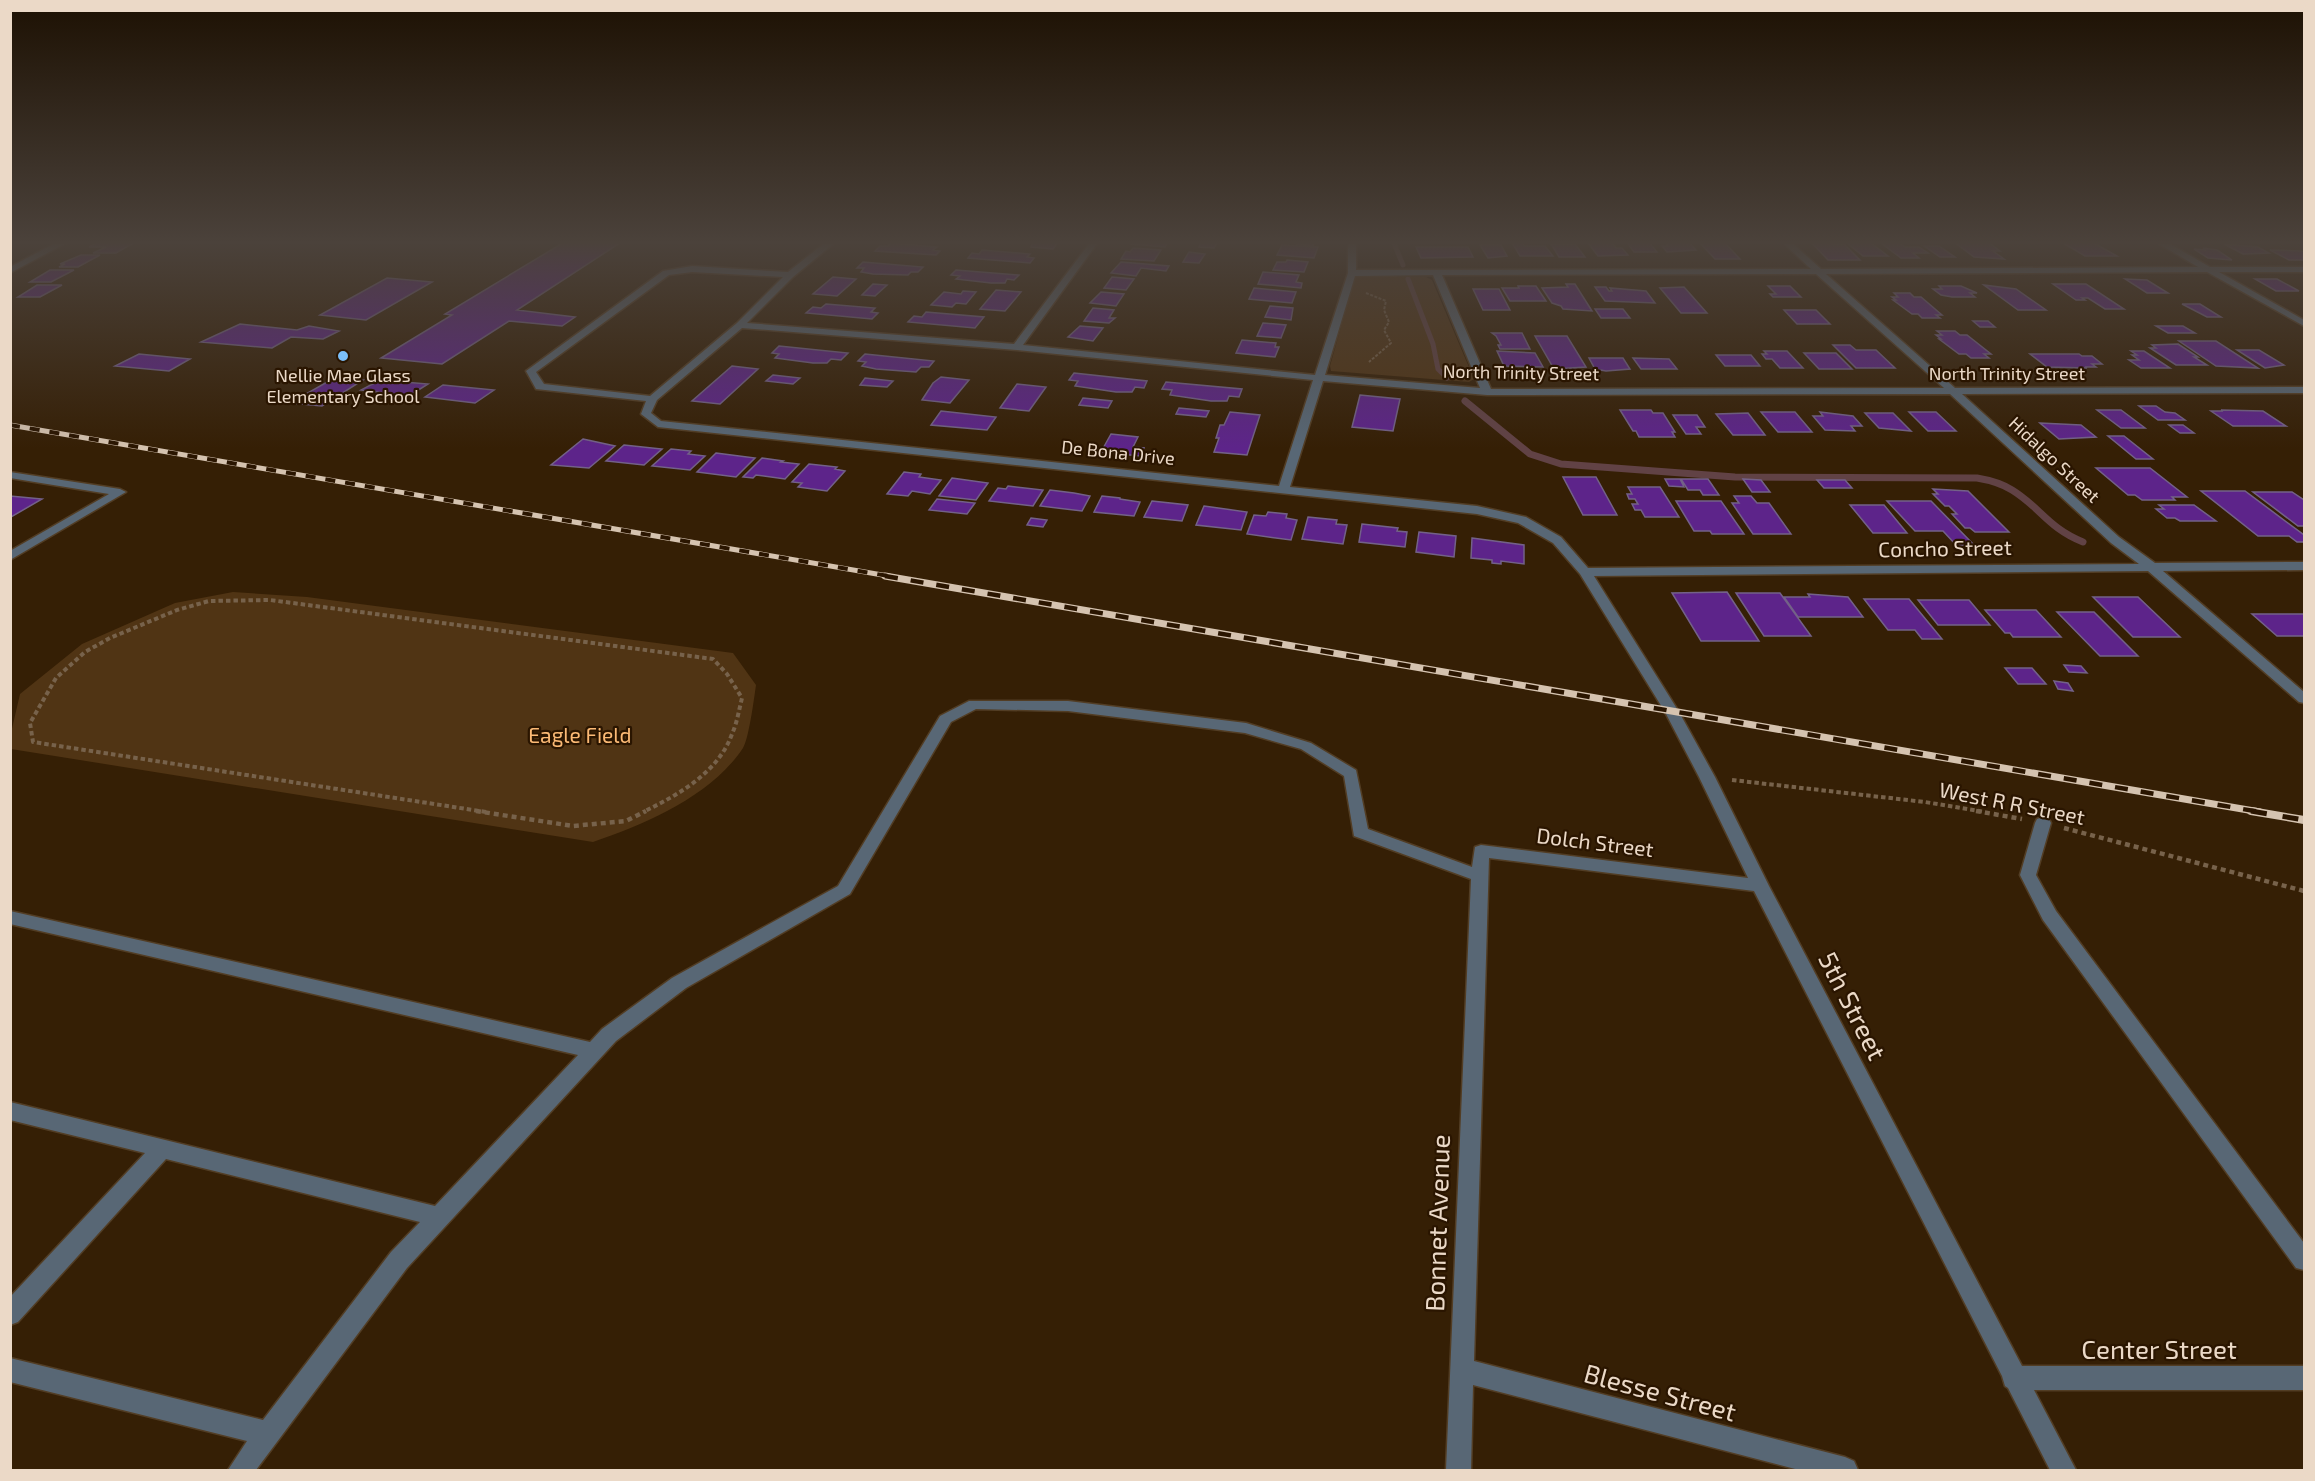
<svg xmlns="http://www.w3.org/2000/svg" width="2315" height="1481" font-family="'Exo 2',sans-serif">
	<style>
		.green { fill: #503414 }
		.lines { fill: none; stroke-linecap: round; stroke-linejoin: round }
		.stream-far1 { stroke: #614245; stroke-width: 5 }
		.stream { stroke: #614245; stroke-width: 7 }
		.building { fill: #5d248a; stroke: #736188; stroke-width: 1.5 }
		.minor-casing { stroke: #523d24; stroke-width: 3 }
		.path-far2 { stroke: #77624b; stroke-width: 2; stroke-dasharray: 3 1.5; stroke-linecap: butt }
		.path-far1 { stroke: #77624b; stroke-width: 4; stroke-dasharray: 4.5 3; stroke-linecap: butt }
		.path { stroke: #77624b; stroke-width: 4.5; stroke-dasharray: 5 4; stroke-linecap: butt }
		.minor { fill: #586775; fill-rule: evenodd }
		.rail-far2-casing { stroke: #d5c3b0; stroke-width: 5 }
		.rail-far1-casing { stroke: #d5c3b0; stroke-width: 7 }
		.rail-casing { stroke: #d5c3b0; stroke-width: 8 }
		.rail-far2 { stroke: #2a1500; stroke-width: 4; stroke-dasharray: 10; stroke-linecap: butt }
		.rail-far1 { stroke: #2a1500; stroke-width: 4.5; stroke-dasharray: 13; stroke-linecap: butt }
		.rail { stroke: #2a1500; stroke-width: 5; stroke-dasharray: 16; stroke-linecap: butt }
		.poi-dot { fill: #7bbef8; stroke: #2a1500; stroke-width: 2 }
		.labels { text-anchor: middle; stroke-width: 4.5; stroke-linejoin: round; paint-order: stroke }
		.far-street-label { font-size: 18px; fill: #ebd9c7; stroke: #2a1500 }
		.far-poi-label { font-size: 18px; fill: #ebd9c7; stroke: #2a1500 }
		.street-label { font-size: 21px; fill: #ebd9c7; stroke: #2a1500 }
		.park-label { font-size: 21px; fill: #fcba75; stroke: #2a1500 }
		.near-street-label { font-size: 26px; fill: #ebd9c7; stroke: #2a1500 }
	</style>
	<rect width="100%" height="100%" fill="#351f05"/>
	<!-- green -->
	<path class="green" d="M1355,277H1426L1432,280L1474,379L1469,382L1331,371L1330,366Z
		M233,592L307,597L733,653L756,685C754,699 749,738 743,748C711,796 646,824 593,842L11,749V733L20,694L82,644L175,603Z"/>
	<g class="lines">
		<!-- stream-far1 -->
		<path class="stream-far1" d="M1393,241L1403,265
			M1408,279L1433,344L1438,369L1447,378"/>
		<!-- stream -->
		<path class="stream" d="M1465,401L1530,454L1561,464L1735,477L1977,478C1989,480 2001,483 2012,490C2040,507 2048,528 2083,542"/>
	</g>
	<!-- building -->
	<path class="building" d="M100,241H137L116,253H93L106,247H89Z
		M566,241H623L517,310L575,317L562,326L509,321L442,364L381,358L452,315L445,314Z
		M1034,241H1059L1053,249L1031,247Z
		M1132,241H1164L1168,242L1165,247L1131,244Z
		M1202,241H1218L1214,248L1199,247Z
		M1278,241H1315L1313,246Z
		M1511,241H1522L1524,246H1545L1553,256H1520Z
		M1626,241H1648L1657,252H1634Z
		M1664,241H1688L1696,250L1667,252L1662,246H1668Z
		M1698,241H1723L1740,259H1715Z
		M1954,242H1988L2000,251H1993L2004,259L1974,257Z
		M891,243L937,247L933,250L940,251L936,255L875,251L880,246H888Z
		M1588,243H1612L1616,248H1622L1628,255L1598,256Z
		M1812,243L1844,244L1860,260H1828Z
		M1847,243H1871L1888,256H1863Z
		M1881,243H1899L1905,247H1919L1928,253H1913L1919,258H1901Z
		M2063,243H2094L2117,256H2085Z
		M1551,244H1575L1585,257H1559Z
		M2224,244L2258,247L2269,253L2243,254Z
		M1282,245L1318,247L1314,258L1277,255Z
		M1480,245H1501L1507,256L1488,258Z
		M1924,246H1939L1955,257H1940Z
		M1416,247H1468L1473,257L1421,258Z
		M1133,248L1161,250L1154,261L1121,259L1126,251L1130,252Z
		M2203,248L2217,250L2232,260L2208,258L2194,249L2206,250Z
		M982,250L1030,254L1027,257L1034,258L1030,263L968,258L972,253L979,254Z
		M2270,250L2301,251L2304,252L2303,257L2304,260H2289Z
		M1189,252L1205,254L1199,263L1183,262Z
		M81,255H100L78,267H59L65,264H60Z
		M1287,260L1308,262L1304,272L1273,270L1277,262H1286Z
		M863,262L923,267L918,272H911L908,275L873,274L861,272L864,268H857Z
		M1121,262L1169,266L1166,271L1141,268L1136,276L1111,273Z
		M50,270H74L51,282H30Z
		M956,270L1019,275L1014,280L1007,279L1005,283H991L956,279L960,276L951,275Z
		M1263,272L1299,275L1296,282L1302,283L1301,288L1258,284Z
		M833,277L856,279L837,296L813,294Z
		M1112,277L1134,279L1126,290L1104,288Z
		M387,278L432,282L366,320L320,315Z
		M2125,279L2147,280L2168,293H2147Z
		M2255,279H2277L2299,291H2276Z
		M873,284L887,285L875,296L862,295Z
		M1566,284H1575L1592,311L1563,309L1561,306L1552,303L1542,288L1568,287Z
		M2053,284H2086L2124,309H2105L2088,298H2082L2085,300H2076Z
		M37,285H62L40,297H18Z
		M1984,285L2016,289L2046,310H2018Z
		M1518,286H1536L1546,301H1510L1502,288H1519Z
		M1768,286H1790L1801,297H1773L1770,294H1776Z
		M1939,286H1961L1977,293H1970L1975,297H1952L1941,295L1933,289H1942Z
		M1595,287H1606L1609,291H1612L1610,288L1646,291L1655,303L1605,301Z
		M1684,287L1707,313H1681L1660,288Z
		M1254,288L1296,292L1292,303L1249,299Z
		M1473,289H1499L1510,310H1483Z
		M996,290L1021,292L1005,311L980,309Z
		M963,291L976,292L966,304L956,303L952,307L931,305L944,292L961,294Z
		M1101,292L1124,294L1116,306L1090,303Z
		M1894,293H1910L1914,297H1921L1942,315H1936L1940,318H1922L1918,314H1912L1893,300H1896L1892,297H1898Z
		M826,304L875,308L871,312L878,313L872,319L806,313L813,307L821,308Z
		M2182,304H2200L2221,317H2207Z
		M1270,306L1293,308L1291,320L1265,317Z
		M1093,308L1114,310L1109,318H1115L1109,323L1084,321Z
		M1595,309H1623L1630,318H1601Z
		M1784,310H1816L1830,324H1797Z
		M926,312L984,317L975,328L908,322L914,316L922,317Z
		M1973,321H1988L1995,327H1980Z
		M1263,323L1286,325L1281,338L1257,336Z
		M240,324L297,330L309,326L339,331L323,339L291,337L272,348L201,342Z
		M1080,326L1103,328L1093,341L1068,337Z
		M2156,326H2183L2195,333H2168Z
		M1937,331H1955L1960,335H1967L1991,354H1984L1989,358H1971L1966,354H1959L1939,339H1941L1936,335H1942Z
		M1492,333H1522L1530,349H1500L1498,345H1501L1496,336Z
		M1535,336H1567L1586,367L1554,369Z
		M1242,340L1276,343L1275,347H1279L1275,357L1236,353Z
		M2179,341H2216L2258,368L2216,366Z
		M2178,344L2198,357H2194L2207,365H2176L2150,348H2156L2152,345Z
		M1833,345H1850L1856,350H1876L1895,368H1856Z
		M779,346L848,353L841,360L831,359L827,363H813L775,358L779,354L772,353Z
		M2237,350H2259L2284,365L2265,368Z
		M1497,351L1535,353L1543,367L1504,366Z
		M1764,351H1787L1803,368H1780L1772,359H1766L1762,354H1767Z
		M2131,351H2144L2170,368H2141L2129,360H2139L2132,355H2137Z
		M1804,353H1836L1852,369H1819Z
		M139,354L190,359L169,371L115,366Z
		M865,354L934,361L929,367H921L916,372L876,369L862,366L866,362L858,361Z
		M2030,354H2079L2082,356H2092L2102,364H2092L2096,367H2085L2087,368L2047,367Z
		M1716,355H1751L1760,366H1725Z
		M1589,358H1623L1630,369L1606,371L1595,369Z
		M1633,358L1669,359L1677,369H1641Z
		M732,366L758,369L720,404L692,401Z
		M1074,373L1147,381L1144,388L1135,387L1132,392H1116L1075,386L1078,381L1069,380Z
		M773,375L800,378L793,384L766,381Z
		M336,377L363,380L322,406L290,403Z
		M941,377L969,380L950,403L922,400L933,383Z
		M865,378L893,381L887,387L860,385Z
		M380,380L428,384L409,396L361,390Z
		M1166,382L1242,389L1239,397L1229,396L1227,401H1211L1170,395L1172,390L1162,389Z
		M1017,384L1046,387L1029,411L1000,408Z
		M443,385L494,390L475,403L425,397Z
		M1360,395L1400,399L1393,431L1352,427Z
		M1083,398L1112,401L1108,408L1079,405Z
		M2139,406H2156L2165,412L2175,413L2185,420H2158Z
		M1179,408L1209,411L1206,417L1176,414Z
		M1620,410H1651L1653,413H1663L1675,432H1672L1675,437H1639L1636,431H1633Z
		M2097,410H2121L2145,428H2121Z
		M2221,410L2263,411L2286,426H2233L2211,411H2223Z
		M941,411L996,417L987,430L931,425Z
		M1230,412L1260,415L1247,455L1214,452L1219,438H1216L1220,425H1224Z
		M1761,412H1795L1812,432H1778Z
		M1820,412L1853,416L1862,426H1851L1855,431L1825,430L1813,416H1823Z
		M1909,412H1936L1956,431H1928Z
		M1748,413L1765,435H1733L1716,414Z
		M1865,413H1893L1911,431L1879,428Z
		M1673,415H1697L1705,427H1696L1701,434H1686Z
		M2040,423L2081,425L2096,437L2059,439Z
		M2169,425H2183L2194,433H2180Z
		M1111,434L1138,437L1133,447L1144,448L1140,456L1101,452Z
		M2108,436H2124L2153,459H2136Z
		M583,439L615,446L589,468L551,465Z
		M624,445L662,449L644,465L606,461Z
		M671,449L691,451L688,454L705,456L690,470L652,466Z
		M716,453L755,458L736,477L697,472Z
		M762,458L783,461L781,462L799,464L785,479L756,475L753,478L743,477Z
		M809,464L837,467L835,469L845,471L827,491L798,487L802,483L792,482Z
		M2096,468H2150L2187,497H2172L2175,500H2142L2135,495H2128Z
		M904,472L921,474L919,477L941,480L930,494L912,491L908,496L887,494Z
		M1563,477H1596L1617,515H1583Z
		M952,478L988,483L976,500L939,496Z
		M1665,479H1680L1684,487L1669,486Z
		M1681,479H1708L1719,495H1703L1700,490H1688Z
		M1743,479L1761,480L1770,492H1752Z
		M1817,480H1845L1852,488H1824Z
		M1008,486L1043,490L1033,506L989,501L998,488L1006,489Z
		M1628,487H1660L1679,517H1645L1641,510H1635L1632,504H1638L1635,499H1629L1627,494H1632Z
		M1933,489L1968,491L2009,532H1975L1970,528H1965L1952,514H1957L1949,506H1945L1933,494H1938Z
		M1050,490L1074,493L1090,496L1082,511L1040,506Z
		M2201,491H2245L2304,535V542H2297L2289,536H2258Z
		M2253,492H2292L2304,500V526H2298Z
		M10,496L42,499L11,517Z
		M1102,496L1120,498V499L1140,502L1134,516L1094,512Z
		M1734,496H1751L1757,503H1769L1791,534H1753L1732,503H1739Z
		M937,499L975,503L967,514L929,510Z
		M1152,501L1188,505L1182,521L1144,517Z
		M1676,501H1721L1744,534H1712L1710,531H1694Z
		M1887,501H1931L1974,545H1956L1943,531H1915Z
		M1850,505H1884L1907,533H1873Z
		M2159,505H2194L2216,521H2180L2175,518H2167L2156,509H2164Z
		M1204,506L1247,512L1241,530L1196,525Z
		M1268,512L1287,514L1286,518L1297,520L1291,540L1247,534L1254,515L1266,516Z
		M1308,517L1337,520L1336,524L1347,525L1343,544L1302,539Z
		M1031,518L1047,520L1043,527L1027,525Z
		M1362,524L1398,528L1397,531L1407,532L1405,547L1359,542Z
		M1419,532L1456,536L1454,557L1416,552Z
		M1472,538L1524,545V564L1501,561V564L1492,563V560L1471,558Z
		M1727,592L1759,641H1701L1672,593Z
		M1736,593H1780L1811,636H1764Z
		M1808,594L1848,597L1863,617H1798L1784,597H1810Z
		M2093,597H2138L2180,637H2133Z
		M1864,599H1909L1942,639H1922L1915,630H1888Z
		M1918,600H1969L1990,625H1938Z
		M1985,610H2036L2061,637H2013L2010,633H2005Z
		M2057,612H2094L2138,656H2100Z
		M2252,614H2304V636H2277Z
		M2064,665L2081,666L2087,673L2069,672Z
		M2005,668H2032L2046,684H2018Z
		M2054,681L2068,683L2073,691L2058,689Z"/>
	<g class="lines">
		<defs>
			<path id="minor" d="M59,241H70L10,273V267Z
				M827,241H837L793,277L747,323L1014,344L1091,241H1099L1023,345L1315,375L1348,273V241H1356V270L1811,269L1781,241H1790L1821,269L2198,267L2154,241H2165L2210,267H2304V272H2219L2304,320V326L2207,272L1826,274L1955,388L2304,387V393L1962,394L2119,537L2155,563L2304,562V570L2163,571L2304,692V703L2299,702L2148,571L1594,576L1679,712L1715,777L1769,886L2022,1366H2304V1390H2034L2076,1470H2050L2008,1388L2005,1386L2002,1376L1754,891L1489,858L1474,1361L1845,1457L1854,1461L1858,1470H1799L1473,1385L1471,1470H1446L1471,879L1354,836L1344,776L1301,749L1245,733L1068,711L976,709L951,722L850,894L686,988L616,1041L407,1268L256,1470H228L247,1441L10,1382V1358L263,1420L391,1252L420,1222L166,1159L18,1322L10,1325V1297L145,1153L10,1120V1102L435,1206L578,1055L10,924V911L590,1042L602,1029L672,978L838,886L940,716L969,701H1068L1246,723L1311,743L1356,770L1368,829L1472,867L1475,847L1481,845L1748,878L1699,777L1665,712L1580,574L1553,543L1518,523L1477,514L658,427L641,414L646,401L536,389L526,371L663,271L692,266L788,272ZM692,272L783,277L737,323L650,396L544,384L536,372L669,275ZM1816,274L1944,388L1491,389L1442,275ZM1433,275L1480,388L1325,375L1355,276ZM742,328L1017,350L1313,380L1279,486L661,421L651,413L657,400ZM1323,381L1487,395L1950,394L2111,543L2139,564L1588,568L1561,537L1526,517L1477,506L1290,487Z
				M10,472L120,489L126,492L10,560V551L109,494L10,478Z
				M2043,817L2049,819L2051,823L2036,875L2056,911L2304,1243V1270L2296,1268L2043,920L2020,875L2035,823L2037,819Z"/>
		</defs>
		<!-- minor casing -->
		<use href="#minor" class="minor-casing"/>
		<!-- path-far2 -->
		<path class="path-far2" d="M1366,293L1386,301L1384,310L1389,322L1384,330L1391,343L1369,362"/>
		<!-- path-far1 -->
		<path class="path-far1" d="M1732,780L1925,802L1985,812
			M486,812L33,742L30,723L56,678L85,652L110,638L177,610L209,601L270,600L713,659L727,674L742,698C739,710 737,723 732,734C718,773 678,795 643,812"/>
		<!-- path -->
		<path class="path" d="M476,811L573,826L626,821L646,811
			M1976,811L2022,819
			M2064,828L2304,891"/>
		<!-- minor -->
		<use href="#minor" class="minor"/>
		<defs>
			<path id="rail-far2" d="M10,425L894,577"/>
			<path id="rail-far1" d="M885,576L2260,812"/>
			<path id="rail" d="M2251,811L2304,820"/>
		</defs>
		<!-- rail-far2 casing -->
		<use href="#rail-far2" class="rail-far2-casing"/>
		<!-- rail-far1 casing -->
		<use href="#rail-far1" class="rail-far1-casing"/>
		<!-- rail casing -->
		<use href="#rail" class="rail-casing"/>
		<!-- rail-far2 -->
		<use href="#rail-far2" class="rail-far2"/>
		<!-- rail-far1 -->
		<use href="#rail-far1" class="rail-far1"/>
		<!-- rail -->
		<use href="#rail" class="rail"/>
	</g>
	<!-- sky -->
	<linearGradient id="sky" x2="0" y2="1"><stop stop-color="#1d1103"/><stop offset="0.54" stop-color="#4b423b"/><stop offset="1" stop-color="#4b423b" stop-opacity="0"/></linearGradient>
	<rect width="2315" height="449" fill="url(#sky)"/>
	<!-- markers -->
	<circle class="poi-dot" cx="343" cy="356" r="6"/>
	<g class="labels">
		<!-- far-street labels -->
		<g class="far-street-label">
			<text transform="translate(1521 373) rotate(1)" y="6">North Trinity Street</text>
			<text x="2007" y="380">North Trinity Street</text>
			<text transform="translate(1118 453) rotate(6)" y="6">De Bona Drive</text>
			<text transform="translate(2054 460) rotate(43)" y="6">Hidalgo Street</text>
		</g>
		<!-- far-poi labels -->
		<g class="far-poi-label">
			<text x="343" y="382">Nellie Mae Glass<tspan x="343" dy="21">Elementary School</tspan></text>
		</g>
		<!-- street labels -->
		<g class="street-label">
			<text transform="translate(1945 549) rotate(-1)" y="7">Concho Street</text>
			<text transform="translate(2012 804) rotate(11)" y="7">West R R Street</text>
			<text transform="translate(1595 843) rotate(7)" y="7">Dolch Street</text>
		</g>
		<!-- park labels -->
		<g class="park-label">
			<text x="580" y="743">Eagle Field</text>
		</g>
		<!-- near-street labels -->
		<g class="near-street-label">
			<text transform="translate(1852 1006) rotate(63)" y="9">5th Street</text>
			<text transform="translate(1438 1223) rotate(-88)" y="9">Bonnet Avenue</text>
			<text x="2159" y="1359">Center Street</text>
			<text transform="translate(1660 1393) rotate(15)" y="9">Blesse Street</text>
		</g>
	</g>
	<!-- border -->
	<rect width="2315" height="1481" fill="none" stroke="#ebd9c7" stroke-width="24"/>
</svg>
